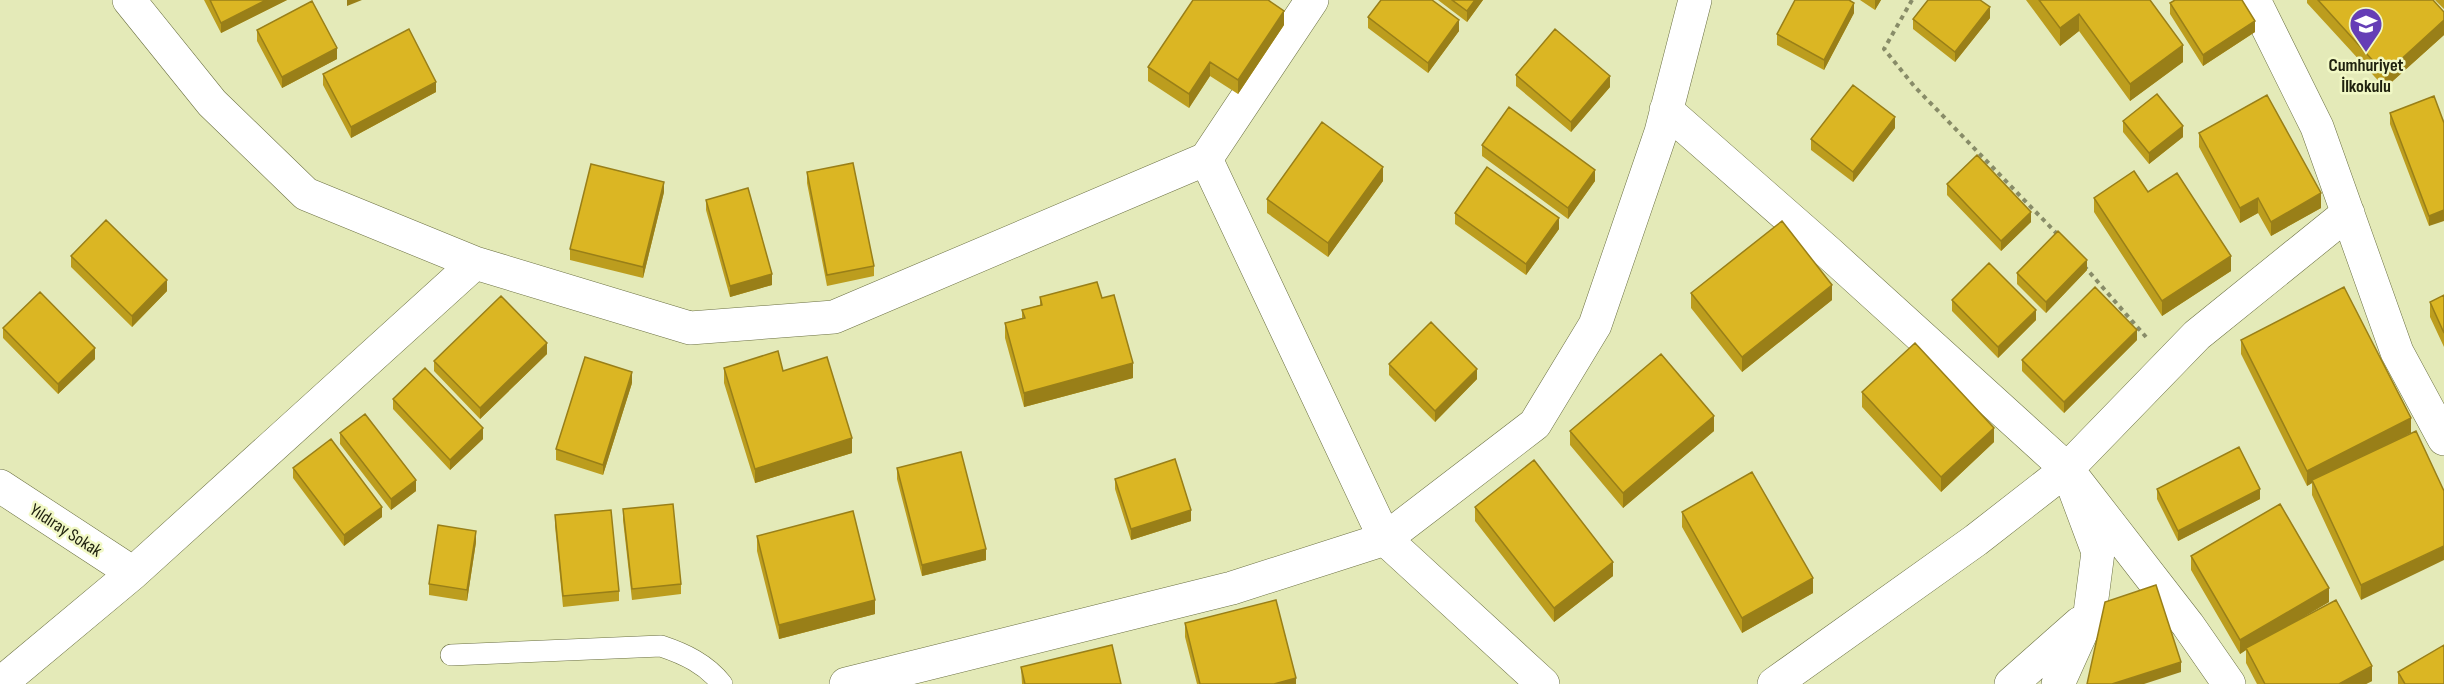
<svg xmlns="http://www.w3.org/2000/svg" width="2444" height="684" font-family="'Sofia Sans Condensed',sans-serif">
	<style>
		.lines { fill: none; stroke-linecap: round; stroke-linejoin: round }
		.lane-casing { stroke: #6b7042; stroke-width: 22 }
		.street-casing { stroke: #6b7042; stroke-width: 34 }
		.path { stroke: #888c68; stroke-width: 4; stroke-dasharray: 4.5 4.5; stroke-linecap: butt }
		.lane { stroke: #fff; stroke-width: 21 }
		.street { stroke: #fff; stroke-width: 33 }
		.wall { fill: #bc9d1e }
		.shaded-wall { fill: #997f18 }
		.building { fill: #dbb623; stroke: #997f18; stroke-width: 1.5 }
		.labels { text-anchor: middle; stroke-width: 5; stroke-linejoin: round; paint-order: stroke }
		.poi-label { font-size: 18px; font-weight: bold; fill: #20220f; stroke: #f1f8c5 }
		.street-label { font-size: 18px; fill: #20220f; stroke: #f1f8c5 }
	</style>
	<rect width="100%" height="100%" fill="#e4eab8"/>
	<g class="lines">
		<defs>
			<path id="lane" d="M451,655L661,646C685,654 706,664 722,684"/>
			<path id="street" d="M129,0L212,103L306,194L475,263L690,328L834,317L1206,159L1312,0
				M2254,0L2317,127L2397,352L2444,439
				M1666,110L1829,253L2067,469L2188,625L2229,684
				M1206,159L1385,539L1543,684
				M0,486L133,573
				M0,684L133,573L475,263
				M846,684L1232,588L1385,539L1535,424L1595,325L1661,132L1695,0
				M1774,684L1976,540L2067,469
				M2011,684L2080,623
				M2058,684L2090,613L2098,552L2067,469L2197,335L2348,213"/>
		</defs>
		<!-- lane casing -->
		<use href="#lane" class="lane-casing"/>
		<!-- street casing -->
		<use href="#street" class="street-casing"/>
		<!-- path -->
		<path class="path" d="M1912,0L1884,49L1914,86L2060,237
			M2084,266L2146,337"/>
		<!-- lane -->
		<use href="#lane" class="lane"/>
		<!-- street -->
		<use href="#street" class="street"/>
	</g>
	<!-- wall -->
	<path class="wall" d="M204,0H287L221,33Z
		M1438,0H1483L1467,22Z
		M1860,0H1881L1875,10Z
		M2026,0H2150L2183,62L2130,101L2079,31L2060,46Z
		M2307,0H2433L2444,12V35L2385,88L2307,3Z
		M2435,0H2444V9Z
		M2170,3L2255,32L2203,66L2170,14Z
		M1854,13L1824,70L1777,45V34Z
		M1368,17L1459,31L1428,73L1368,28Z
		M1990,18L1955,62L1913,29V19Z
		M1284,25L1238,94L1210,76L1189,108L1148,81V67Z
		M257,30L337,59L282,88L257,41Z
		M323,74L436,92L351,138L323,85Z
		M1516,75L1610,87L1571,132L1516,86Z
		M2434,96L2429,226L2390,124V113Z
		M2123,121L2183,137L2149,164L2123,132Z
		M1895,128L1853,182L1811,150V139Z
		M2199,133L2321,208L2271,236L2258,213L2240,223L2199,147Z
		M1482,145L1595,181L1568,219L1482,156Z
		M807,172L874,266V276L827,286L807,183Z
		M1383,181L1328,257L1267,213V199Z
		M1947,184L2031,222L2001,251L1947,195Z
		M664,192L643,278L570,260V249Z
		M2148,192L2231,271L2162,316L2094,212V198Z
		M706,200L772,285L730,297L706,210Z
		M1455,213L1559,229L1526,275L1455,224Z
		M71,256L167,291L132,327L71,267Z
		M2087,270L2046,313L2017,284V273Z
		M1691,293L1832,300L1742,372L1691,308Z
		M2444,295V347L2430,317V302Z
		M1040,297L1102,298L1133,378L1024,407L1005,338V323L1022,318V310L1040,305Z
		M1952,300L2036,320L1998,358L1952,311Z
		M3,328L95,359L58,394L3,338Z
		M2137,340L2064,413L2022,371V360Z
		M2241,340L2411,418L2361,600L2312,495V483L2307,486L2241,354Z
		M547,354L480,419L434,371V361Z
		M1389,364L1477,379L1435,422L1389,375Z
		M724,368L783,371L852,453L755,483L724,383Z
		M632,383L603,475L556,460V449Z
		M1862,392L1994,442L1941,492L1862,407Z
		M393,399L483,439L450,470L393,409Z
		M1570,431H1714L1623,508L1570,445Z
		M340,433L416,491L391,510L340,444Z
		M293,468L382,517L344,546L293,478Z
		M897,468L986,560L922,576L897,479Z
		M1115,479L1191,521L1131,540L1115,489Z
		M2157,489L2260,499L2178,541L2157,499Z
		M1475,507L1613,576L1554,622L1475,521Z
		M623,509L681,584V594L632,600L623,520Z
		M1682,512L1813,593L1742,633L1682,527Z
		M555,515L619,591V601L563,607L555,526Z
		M757,536L875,614L779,639L757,551Z
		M476,542L467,601L429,595V584Z
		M2191,556L2329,602L2291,624L2372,681L2366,684H2257L2246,663V650L2240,654L2191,570Z
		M1185,623L1296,684H1197L1185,637Z
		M1021,667L1121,684H1022Z
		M2398,672L2444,684H2398Z"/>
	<!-- shaded-wall -->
	<path class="shaded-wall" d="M266,0H287L221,33V23Z
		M347,0H362L347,6Z
		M1475,0H1483L1467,22V11Z
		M1875,0H1881L1875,10Z
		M1854,3V13L1824,70V60Z
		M1990,7V18L1955,62V52Z
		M1284,11V25L1238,94V80Z
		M2079,14V31L2060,46V28Z
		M1459,20V31L1428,73V63Z
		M2444,20V35L2385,88V74Z
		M2255,21V32L2203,66V55Z
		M2183,45V62L2130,101V84Z
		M337,48V59L282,88V77Z
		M1210,62V76L1189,108V94Z
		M1610,76V87L1571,132V122Z
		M436,82V92L351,138V127Z
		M1895,117V128L1853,182V172Z
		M2183,126V137L2149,164V153Z
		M1383,167V181L1328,257V243Z
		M1595,170V181L1568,219V208Z
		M664,182V192L643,278V267Z
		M2321,193V208L2271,236V222Z
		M2258,198V213L2240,223V208Z
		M2444,210V221L2429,226V216Z
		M2031,212V222L2001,251V241Z
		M1559,218V229L1526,275V264Z
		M2231,256V271L2162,316V301Z
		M2087,260V270L2046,313V302Z
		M772,274V285L730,297V286Z
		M167,280V291L132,327V316Z
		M1832,285V300L1742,372V357Z
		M2036,310V320L1998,358V347Z
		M2137,330V340L2064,413V402Z
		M547,343V354L480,419V408Z
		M95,348V359L58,394V384Z
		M1133,363V378L1024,407V393Z
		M1477,369V379L1435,422V411Z
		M632,372V383L603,475V465Z
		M1714,416V431L1623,508V493Z
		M2411,418V433L2312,480V483L2307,486V471Z
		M483,428V439L450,470V460Z
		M1994,428V442L1941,492V477Z
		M852,438V453L755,483V469Z
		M416,480V491L391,510V499Z
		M2260,489V499L2178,541V531Z
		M382,507V517L344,546V535Z
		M1191,510V521L1131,540V529Z
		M476,531V542L467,601V590Z
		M2444,546V560L2361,600V585Z
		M986,549V560L922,576V565Z
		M1613,562V576L1554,622V608Z
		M1813,578V593L1742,633V618Z
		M2329,588V602L2247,650L2246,648V650L2240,654V640Z
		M875,600V614L779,639V625Z
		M2181,662V672L2144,684H2112Z
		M2372,666V681L2366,684H2339Z
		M1296,678V684H1274Z"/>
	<!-- building -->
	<path class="building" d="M210,0H266L221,23Z
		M1193,0H1268L1284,11L1238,80L1210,62L1189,94L1148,67Z
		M1381,0H1432L1459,20L1428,63L1368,17Z
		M1452,0H1475L1467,11Z
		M1795,0H1849L1854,3L1824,60L1777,34Z
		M1928,0H1980L1990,7L1955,52L1913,19Z
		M2039,0H2150L2183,45L2130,84L2079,14L2060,28Z
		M2175,0H2242L2255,21L2203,55L2170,3Z
		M2318,0H2433L2444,12V20L2385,74Z
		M312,1L337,48L282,77L257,30Z
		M409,29L436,82L351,127L323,74Z
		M1555,29L1610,76L1571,122L1516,75Z
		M1853,85L1895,117L1853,172L1811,139Z
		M2157,94L2183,126L2149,153L2123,121Z
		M2267,95L2321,193L2271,222L2258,198L2240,208L2199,133Z
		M2434,96L2444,123V210L2429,216L2390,113Z
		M1509,107L1595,170L1568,208L1482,145Z
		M1322,122L1383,167L1328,243L1267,199Z
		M1977,155L2031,212L2001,241L1947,184Z
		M853,163L874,266L827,275L807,172Z
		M591,164L664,182L643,267L570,249Z
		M1487,167L1559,218L1526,264L1455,213Z
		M2134,171L2148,192L2177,173L2231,256L2162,301L2094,198Z
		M748,188L772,274L730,286L706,200Z
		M106,220L167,280L132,316L71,256Z
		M1782,221L1832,285L1742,357L1691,293Z
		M2058,231L2087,260L2046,302L2017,273Z
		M1989,263L2036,310L1998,347L1952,300Z
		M1097,282L1102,298L1114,295L1133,363L1024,393L1005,323L1025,318L1022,310L1042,305L1040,297Z
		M2095,287L2137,330L2064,402L2022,360Z
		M2344,287L2411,418L2307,471L2241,340Z
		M40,292L95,348L58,384L3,328Z
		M2444,295V333L2430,302Z
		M501,296L547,343L480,408L434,361Z
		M1431,322L1477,369L1435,411L1389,364Z
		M1915,343L1994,428L1941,477L1862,392Z
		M778,351L783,371L827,357L852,438L755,469L724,368Z
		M1661,354L1714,416L1623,493L1570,431Z
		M585,357L632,372L603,465L556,449Z
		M425,368L483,428L450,460L393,399Z
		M365,414L416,480L391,499L340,433Z
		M2416,431L2444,491V546L2361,585L2312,480Z
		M331,439L382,507L344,535L293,468Z
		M2239,447L2260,489L2178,531L2157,489Z
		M961,452L986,549L922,565L897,468Z
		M1175,459L1191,510L1131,529L1115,479Z
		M1534,460L1613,562L1554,608L1475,507Z
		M1752,472L1813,578L1742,618L1682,512Z
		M673,504L681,584L632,589L623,509Z
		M2280,504L2329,588L2240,640L2191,556Z
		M611,510L619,591L563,596L555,515Z
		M853,511L875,600L779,625L757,536Z
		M438,525L476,531L467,590L429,584Z
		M2156,585L2181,662L2112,684H2087L2105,602Z
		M1276,600L1296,678L1274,684H1200L1185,623Z
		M2336,600L2372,666L2339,684H2265L2246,648Z
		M1112,645L1121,684H1025L1021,667Z
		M2444,645V684H2405L2398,672Z"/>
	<!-- icons -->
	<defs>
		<symbol id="school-pin" viewBox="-11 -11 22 30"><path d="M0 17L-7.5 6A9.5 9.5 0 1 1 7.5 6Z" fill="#653eb6" stroke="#f1f8c5"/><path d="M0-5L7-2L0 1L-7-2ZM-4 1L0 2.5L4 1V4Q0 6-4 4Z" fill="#fff"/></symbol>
	</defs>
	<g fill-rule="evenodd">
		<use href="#school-pin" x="2347" y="5" width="38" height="52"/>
	</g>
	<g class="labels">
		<!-- poi labels -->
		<g class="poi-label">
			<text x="2366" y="71">Cumhuriyet<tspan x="2366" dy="21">İlkokulu</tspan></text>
		</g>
		<!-- street labels -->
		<g class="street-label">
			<text transform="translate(66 530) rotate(33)" y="6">Yıldıray Sokak</text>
		</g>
	</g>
</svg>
